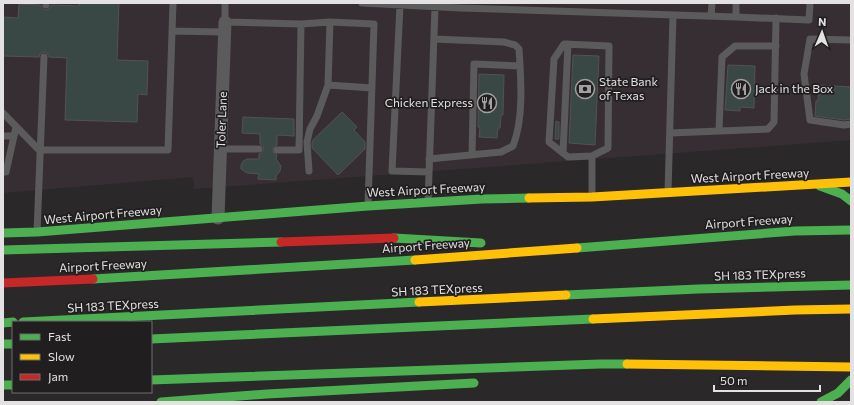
<svg xmlns="http://www.w3.org/2000/svg" width="854" height="405" font-family="Commissioner,sans-serif">
	<style>
		.built { fill: #362e33 }
		.building { fill: #3a4845; stroke: #525252 }
		.lines { fill: none; stroke-linecap: round; stroke-linejoin: round }
		.lane { stroke: #5b5b5b; stroke-width: 7 }
		.street { stroke: #5b5b5b; stroke-width: 13 }
		.fast { stroke: #4caf50; stroke-width: 9 }
		.slow { stroke: #ffc107; stroke-width: 9 }
		.jam { stroke: #c62828; stroke-width: 9 }
		.labels { text-anchor: middle; stroke-width: 3.5; stroke-linejoin: round; paint-order: stroke }
		.poi-label { font-size: 12px; fill: #e3e1e2; stroke: #211e20; text-anchor: start }
		.street-label { font-size: 12px; fill: #e3e1e2; stroke: #211e20 }
	</style>
	<rect width="100%" height="100%" fill="#2a2829"/>
	<!-- built -->
	<path class="built" d="M3,3H851V140L194,189L193,177L3,193Z"/>
	<!-- building -->
	<path class="building" d="M79,3H119L117,60L148,61L147,95L138,94L137,122L65,120L67,58L49,57L47,53L44,52L40,54L39,57L3,56V17L18,18L19,4L41,5L43,9L46,10L50,8L51,5L79,6Z
		M573,55L599,56L595,145L569,143Z
		M728,65L755,66L754,108L740,107V111L725,110Z
		M479,74L504,75L503,115H501L500,128H498L497,138L479,137L480,127H478Z
		M819,85L851,87V119L844,120L815,116L816,101H818Z
		M342,112L357,127L354,130L365,142V149L338,175L312,148V142L313,140Z
		M243,117L294,119V136L277,135V145L273,148V152L277,155L276,159L281,166L280,171L276,176V180L258,179L259,174L247,173L241,169V165L243,161L247,159H259V154L262,153L264,149L263,146L260,144V134L242,133Z
		M556,121L559,122V139H555Z"/>
	<g class="lines">
		<!-- lane -->
		<path class="lane" d="M225,3V22L301,24L299,150H277
			M362,3L461,8L736,17
			M736,3V17L809,20L810,3
			M46,5V3
			M400,5L392,171L429,172
			M711,16L712,3
			M301,24L330,22
			M172,31L224,32
			M851,40L810,39L804,74L810,120L844,125L851,124
			M3,113L39,150H168L173,3
			M719,130L722,57L735,46H776
			M670,133L768,129L774,122L776,18
			M3,136H14
			M221,149H259
			M563,153L568,44
			M472,155L474,64L520,66
			M429,159L501,152L513,146C524,118 521,79 519,49L515,45L504,42L434,39
			M309,171L307,142L310,129L317,116L328,85
			M3,172H6L16,127
			M668,192L673,15
			M592,197V156L608,148L609,46L564,44L554,59L549,142L568,157L592,156
			M428,202L435,7
			M368,205L374,24L330,22L328,85L372,88
			M37,232L44,57"/>
		<!-- street -->
		<path class="street" d="M218,218L225,22"/>
		<!-- fast -->
		<path class="fast" d="M820,186L842,194L851,201
			M3,233L37,232L368,206L482,199L529,198
			M394,238L481,243
			M577,248L795,231L851,230
			M3,250L281,242
			M93,279L415,260
			M566,295L698,289L851,285
			M23,322L419,302
			M3,323L13,322
			M151,339L593,319
			M3,344H13
			M151,380L600,364H627
			M3,385H13
			M161,402L267,394L474,383
			M821,402L838,393L851,380"/>
		<!-- slow -->
		<path class="slow" d="M529,198L592,197L851,182
			M415,260L577,248
			M419,302L566,295
			M593,319L795,310L851,309
			M627,364L851,367"/>
		<!-- jam -->
		<path class="jam" d="M281,242L394,238
			M3,283L93,279"/>
	</g>
	<!-- icons -->
	<defs>
		<symbol id="bank-ring" viewBox="-11 -11 22 22"><circle r="9.5" fill="#211e20" stroke="#a2a0a1" stroke-width="1.5"/><path d="M-6-4H6V4H-6ZM0-2.3a2.3 2.3 0 1 0 0 4.6a2.3 2.3 0 1 0 0-4.6Z" fill="#a2a0a1"/></symbol>
		<symbol id="restaurant-ring" viewBox="-11 -11 22 22"><circle r="9.5" fill="#211e20" stroke="#a2a0a1" stroke-width="1.5"/><path d="M-5-6h1v4h1v-4h1v4h1v-4h1v5L-1.5 .5V6h-2V.5L-5-1ZM5-6V6H3V1.5H1.5Q1.5-4 5-6Z" fill="#a2a0a1"/></symbol>
	</defs>
	<g fill-rule="evenodd">
		<use href="#bank-ring" x="574" y="78" width="22" height="22"/>
		<use href="#restaurant-ring" x="730" y="78" width="22" height="22"/>
		<use href="#restaurant-ring" x="476" y="92" width="22" height="22"/>
	</g>
	<g class="labels">
		<!-- poi labels -->
		<g class="poi-label">
			<text x="599" y="86">State Bank<tspan x="599" dy="14">of Texas</tspan></text>
			<text x="755" y="93">Jack in the Box</text>
			<text x="473" y="107" text-anchor="end">Chicken Express</text>
		</g>
		<!-- street labels -->
		<g class="street-label">
			<text transform="translate(222 120) rotate(-88)" y="4">Toler Lane</text>
			<text transform="translate(750 176) rotate(-3)" y="4">West Airport Freeway</text>
			<text transform="translate(426 190) rotate(-3)" y="4">West Airport Freeway</text>
			<text transform="translate(103 215) rotate(-5)" y="4">West Airport Freeway</text>
			<text transform="translate(749 222) rotate(-4)" y="4">Airport Freeway</text>
			<text transform="translate(426 246) rotate(-4)" y="4">Airport Freeway</text>
			<text transform="translate(103 266) rotate(-3)" y="4">Airport Freeway</text>
			<text transform="translate(760 275) rotate(-2)" y="4">SH 183 TEXpress</text>
			<text transform="translate(437 290) rotate(-3)" y="4">SH 183 TEXpress</text>
			<text transform="translate(113 306) rotate(-3)" y="4">SH 183 TEXpress</text>
		</g>
	</g>
	<!-- border -->
	<rect width="854" height="405" fill="none" stroke="#e3e1e2" stroke-width="8"/>
	<!-- legend -->
	<rect x="12" y="321" width="140" height="72" fill="#211e20" stroke="#6f6c6e"/>
	<rect x="20" y="334" width="20" height="6" fill="#4caf50" stroke="#6f6c6e"/>
	<text x="48" y="341" font-size="12" fill="#e3e1e2">Fast</text>
	<rect x="20" y="354" width="20" height="6" fill="#ffc107" stroke="#6f6c6e"/>
	<text x="48" y="361" font-size="12" fill="#e3e1e2">Slow</text>
	<rect x="20" y="374" width="20" height="6" fill="#c62828" stroke="#6f6c6e"/>
	<text x="48" y="381" font-size="12" fill="#e3e1e2">Jam</text>
	<!-- north arrow -->
	<g transform="translate(822 32) rotate(2)" stroke="#211e20" stroke-width="3" paint-order="stroke">
	<path d="M0-3L7 15L0 10L-7 15Z" fill="#e3e1e2"/>
	<text y="-6" font-size="11" font-weight="bold" text-anchor="middle" fill="#e3e1e2">N</text>
	</g>
	<!-- scale -->
	<path d="M714 385v6h106v-6" fill="none" stroke="#e3e1e2" stroke-width="2"/>
	<text x="720" y="385" font-size="12" fill="#e3e1e2" stroke="#211e20" stroke-width="3" paint-order="stroke">50 m</text>
</svg>
